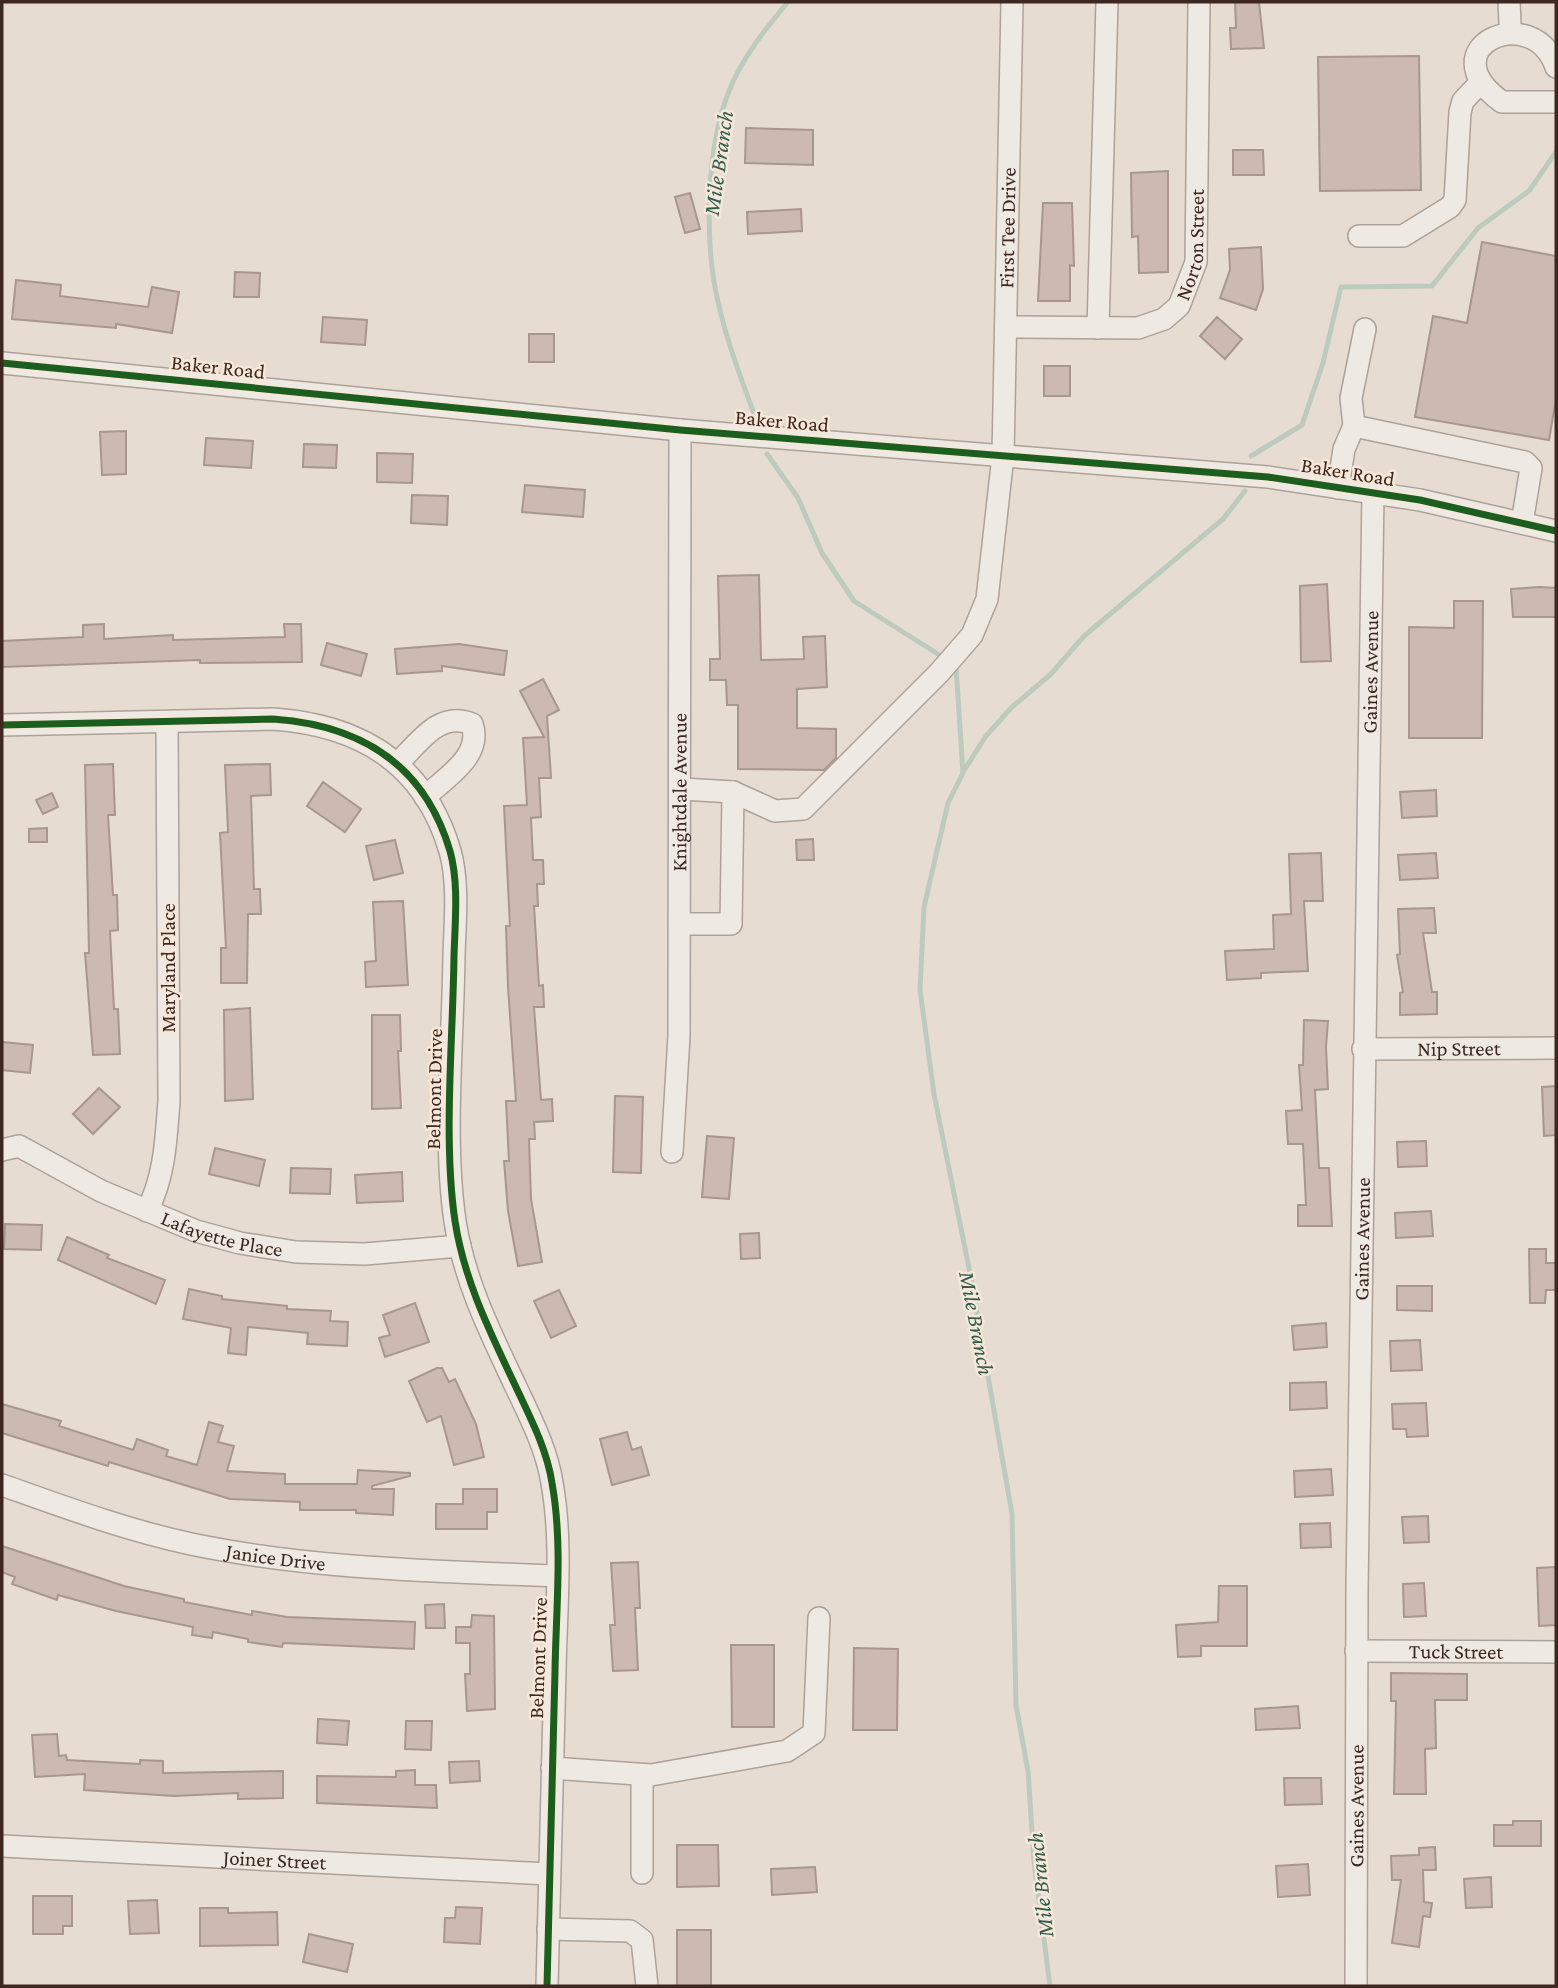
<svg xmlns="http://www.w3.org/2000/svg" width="1558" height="1988" font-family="'Crimson Pro',serif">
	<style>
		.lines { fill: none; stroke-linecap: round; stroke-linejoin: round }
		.stream { stroke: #bccbbe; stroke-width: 5 }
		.building { fill: #ccb9b1; stroke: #a8978f; stroke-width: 2 }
		.minor-casing { stroke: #ada199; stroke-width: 24 }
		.minor { stroke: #efe9e3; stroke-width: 21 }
		.cycleway-casing { stroke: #f7e7d8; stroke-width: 11 }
		.cycleway { stroke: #1b5e20; stroke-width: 7 }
		.labels { text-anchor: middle; stroke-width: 5; stroke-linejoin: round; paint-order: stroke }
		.street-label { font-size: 21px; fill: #3d2720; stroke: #f7e7d8 }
		.water-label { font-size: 23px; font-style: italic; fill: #2f5d4f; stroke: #f7e7d8 }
	</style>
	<rect width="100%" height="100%" fill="#e7dcd1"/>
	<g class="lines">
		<!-- stream -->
		<path class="stream" d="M756,419C742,381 727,342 718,302C704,241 706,149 729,91C742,58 766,28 788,2
			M767,454L798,498L822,553L854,601L941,656
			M1251,456L1302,425L1323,363L1341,287L1432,286L1478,228L1529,191L1556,152
			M956,667L963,773L948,803L924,907L920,990L934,1094L970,1273L1012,1514L1016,1705L1028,1771L1034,1862L1050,1986
			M963,772L986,736L1011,708L1051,674L1084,636L1223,519L1245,491"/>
	</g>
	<!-- building -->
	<path class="building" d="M1235,2H1259L1264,48L1231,49L1230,28H1236Z
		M1419,56L1421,190L1320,191L1318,57Z
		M746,128L813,130V165L745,163Z
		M1233,150H1263L1264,175H1233Z
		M1168,171V272L1139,273L1138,236L1132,237L1131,173Z
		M690,193L700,229L685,233L675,197Z
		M1043,203H1072L1074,266L1070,265V301H1038Z
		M801,209L802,231L748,234L747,212Z
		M1482,242L1556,256V399L1549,440L1415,417L1433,316L1467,323Z
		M1261,247L1263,289L1256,310L1220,298L1230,270L1229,249Z
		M235,272L260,273L259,297H234Z
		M16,280L61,285L60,296L148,307L152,287L179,292L172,333L116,324V328L12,319Z
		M323,317L367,320L365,345L321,342Z
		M1217,317L1242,339L1225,359L1200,336Z
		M529,334H554V362H529Z
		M1044,366H1070V396H1044Z
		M126,431V474L102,475L100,432Z
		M206,438L253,441L251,468L204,465Z
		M304,444L337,445L336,468L303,467Z
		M377,453L413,454L412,483L377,482Z
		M525,485L585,490L583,517L522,512Z
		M412,495L448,496L447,525L411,523Z
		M759,575L761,660L804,659L803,637L825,636L827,687L797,689V728L836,729V758L824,770L738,769V705H727L726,680H710V659H720L718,576Z
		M1327,584L1331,661L1301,662L1300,586Z
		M1540,587L1556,588V617H1513L1511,589Z
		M1454,601H1483L1482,738H1409V627L1454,628Z
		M104,624V639L173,635V640L285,637L284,624H301L302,662L200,663V660L2,667V641L83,637V625Z
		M327,643L367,654L361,676L321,665Z
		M459,644L507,651L504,675L442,666V671L397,674L395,649Z
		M543,679L559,710L547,716L551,778H539L541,817L531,818L533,860H543L544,884H537L538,906H534L539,986L543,985L544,1007H534L541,1100L552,1099L553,1121L534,1122L535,1139H529L531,1199L542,1262L518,1266L508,1211L504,1161H509L506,1101H516L508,987L506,926H510L504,806L527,805L523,738L544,737L520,691Z
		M113,764L115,815H108L113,895H117L118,930L110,931L114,1009H118L120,1054L93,1055L85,953H89L85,765Z
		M270,764L271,795L251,796L254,889H260L261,914H248L247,983H221V948H226L220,833L228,832L225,765Z
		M323,782L361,809L345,832L307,806Z
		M1436,790L1437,816L1402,818L1400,792Z
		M52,793L58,807L43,814L36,800Z
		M47,828V842H29V829Z
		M813,839L814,860H797L796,840Z
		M395,840L403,873L374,880L366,846Z
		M1321,853L1323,901H1304L1308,971L1261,973V978L1227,980L1225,951L1274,949L1273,915L1291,914L1289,854Z
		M1436,853L1438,878L1400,880L1398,855Z
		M403,901L408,985L366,987L365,962L376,961L373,902Z
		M1434,908L1436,933H1423L1432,992H1437V1014L1400,1015V993L1403,992L1397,955L1400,954L1398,909Z
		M250,1008L253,1099L225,1101L224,1010Z
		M372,1015H400L401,1051H398L401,1108L372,1109Z
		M1304,1020L1328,1021L1326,1047L1328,1089L1315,1090L1319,1168H1329L1332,1226H1298V1205H1306L1303,1144H1288L1286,1111L1302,1110L1299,1065H1303Z
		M2,1042L33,1045L30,1073L2,1070Z
		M1556,1086V1135L1544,1136L1542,1087Z
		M99,1088L120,1107L93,1134L73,1114Z
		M615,1096L643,1097L641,1173L613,1172Z
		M707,1136L734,1138L729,1199L702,1197Z
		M1426,1141L1427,1166L1398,1167L1397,1142Z
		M215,1148L265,1160L259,1186L209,1174Z
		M291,1168L331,1169L330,1194L290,1193Z
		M402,1172L403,1201L357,1203L355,1175Z
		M1431,1211L1433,1236L1396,1238L1395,1213Z
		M5,1224L42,1225L41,1250L4,1249Z
		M759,1233L760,1258L741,1259L740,1234Z
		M67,1237L109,1255L107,1258L165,1280L156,1304L58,1260Z
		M1529,1249H1546V1263H1556V1290H1546L1545,1303H1530Z
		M1397,1286H1432V1311L1397,1310Z
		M189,1289L222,1296V1299L287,1306V1309L331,1311L330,1321L348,1322L347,1346L307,1344L308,1333L248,1327L246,1355L228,1353L231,1328L183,1319Z
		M559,1290L576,1326L551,1338L534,1301Z
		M415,1303L429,1342L385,1357L379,1338L390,1335L383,1315Z
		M1326,1323L1327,1347L1294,1350L1292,1326Z
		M1420,1340L1422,1370L1391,1371L1390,1341Z
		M437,1368H442L449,1382L455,1379L476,1424L484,1457L454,1465L441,1416L427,1422L409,1381Z
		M1326,1382L1327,1408L1290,1410V1383Z
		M1426,1403L1428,1436L1407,1437L1406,1429H1393L1392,1404Z
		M2,1404L61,1421L59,1426L133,1450L137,1439L168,1450L166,1456L197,1465L209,1422L223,1426L218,1442L234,1446L227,1471L285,1474V1484H357L358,1470L410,1473V1476L372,1486V1489H394L393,1515L356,1513V1510H300V1502L230,1499L109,1462L108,1466L2,1433Z
		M627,1432L632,1450L641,1447L649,1475L612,1485L600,1439Z
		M1331,1469L1333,1495L1295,1497L1294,1471Z
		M463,1489H497V1512H487V1529H436V1504H463Z
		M1428,1516L1429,1542L1404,1543L1402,1517Z
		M1330,1523L1331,1547L1301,1548L1300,1524Z
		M2,1546L124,1586L184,1599V1602L252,1615V1611L287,1617L415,1622L414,1649L283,1643L282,1647L248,1642V1639L213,1632L212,1638L192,1635L193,1627L116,1611L58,1595L57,1600L12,1584L15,1577L2,1572Z
		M638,1562L640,1608H635L638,1670L613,1671L610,1625H615L611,1563Z
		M1556,1567V1625L1539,1626L1537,1568Z
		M1424,1583L1426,1616L1404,1617L1403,1584Z
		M1219,1586H1247V1646H1201V1656L1178,1657L1176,1625L1218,1622Z
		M444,1604L445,1628H426L425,1605Z
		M472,1615L494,1616L495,1709L467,1711L465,1674H470V1643H456V1627H471Z
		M731,1645H774V1727H732Z
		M854,1648L898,1649L897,1730H853Z
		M1391,1673L1467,1674V1700H1435L1436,1748L1425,1749L1426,1794H1394L1396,1701H1391Z
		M1298,1706L1300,1728L1256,1730L1255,1709Z
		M318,1719L349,1721L347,1745L317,1743Z
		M406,1721H432L431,1750L405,1749Z
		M57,1734L59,1756L66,1755L67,1760L140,1764V1760L163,1761V1773L283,1771V1798L238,1799V1793L174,1796L84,1790L85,1774L35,1777L32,1735Z
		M479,1761L480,1781L450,1783L449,1762Z
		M415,1770V1785H436L437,1808L317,1803V1776L396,1777V1771Z
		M1284,1778H1321L1322,1804L1285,1805Z
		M1513,1821H1541V1846H1494V1825H1513Z
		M677,1845H718L719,1886L677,1887Z
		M1435,1847L1436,1870H1423L1424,1902L1432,1903L1430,1917L1423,1916L1419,1947L1392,1943L1401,1880H1392L1391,1856L1419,1855V1848Z
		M1308,1864L1310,1895L1278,1897L1276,1866Z
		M815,1867L817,1892L772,1895L771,1869Z
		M1491,1877L1492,1907L1466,1908L1464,1879Z
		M33,1896H72V1926H63V1934H33Z
		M157,1900L159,1933L130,1934L128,1901Z
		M456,1907L482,1908L480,1944L444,1942L445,1918H455Z
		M200,1908H228V1913L277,1912L278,1945L200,1946Z
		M677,1930H711V1986H677Z
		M309,1934L353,1944L347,1972L303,1962Z"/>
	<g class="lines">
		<defs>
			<g id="minor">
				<path d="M1509,2L1510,23"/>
				<path d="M1556,67C1533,0 1426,47 1502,102H1556"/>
				<path d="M1359,236H1403L1450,207L1455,200L1460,112L1463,101L1481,82"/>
				<path id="s1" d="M1006,327L1138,328L1164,319L1179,306L1196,262L1199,2"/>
				<path d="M1098,328L1107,2"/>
				<path d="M2,363L680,430L1268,477L1420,500L1556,531"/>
				<path d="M1354,426L1525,462L1531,468L1522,523"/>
				<path d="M1338,488L1344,449L1354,426L1351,398L1365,329"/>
				<path d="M2,725L273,719C360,725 424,763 450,851C459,883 455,922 454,956C453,1039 443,1140 455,1221C464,1280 490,1332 515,1385C529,1415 547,1449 552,1483C563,1544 556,1609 555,1671C552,1776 549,1881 547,1986"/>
				<path d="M397,764C419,743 439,710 472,724C483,756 446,777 425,797"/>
				<path id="s2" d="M682,789L733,792L775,811L803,809L939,673L972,635L987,599L1003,456L1012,2"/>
				<path d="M680,924H731L733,792"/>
				<path id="s3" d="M1363,1049L1556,1048"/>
				<path id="s4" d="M2,1150L19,1146L101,1191L196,1231L240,1243L296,1252L365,1254L460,1246"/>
				<path id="s5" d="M672,1152L679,1036L680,430"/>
				<path d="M147,1211C165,1176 166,1139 169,1101L167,723"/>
				<path id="s6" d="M2,1485C64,1507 126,1530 191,1544C312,1569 434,1571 557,1576"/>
				<path id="s7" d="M1356,1651L1556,1652"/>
				<path d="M552,1768L651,1775L787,1751L814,1733L819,1618"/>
				<path id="s8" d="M2,1846L549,1874"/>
				<path d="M642,1873V1775"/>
				<path d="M548,1929L630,1931L642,1940L647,1986"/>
				<path id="s9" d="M1356,1986L1357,1590L1373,493"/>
			</g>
		</defs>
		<!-- minor casing -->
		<use href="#minor" class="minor-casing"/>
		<!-- minor -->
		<use href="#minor" class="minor"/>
		<defs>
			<path id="cycleway" d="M2,363L680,430L1268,477L1420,500L1556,531
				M2,725L273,719C360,725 424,763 450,851C459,883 455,922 454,956C453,1039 443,1140 455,1221C464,1280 490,1332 515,1385C529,1415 547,1449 552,1483C563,1544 556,1609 555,1671C552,1776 549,1881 547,1986"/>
		</defs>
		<!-- cycleway casing -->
		<use href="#cycleway" class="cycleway-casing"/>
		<!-- cycleway -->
		<use href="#cycleway" class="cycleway"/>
	</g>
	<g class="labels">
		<!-- street labels -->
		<g class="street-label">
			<text dy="7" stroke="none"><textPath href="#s2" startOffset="779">First Tee Drive</textPath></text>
			<text dy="7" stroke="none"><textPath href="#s1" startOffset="243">Norton Street</textPath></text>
			<text transform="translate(218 367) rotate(6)" y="7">Baker Road</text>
			<text transform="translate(782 421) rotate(5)" y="7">Baker Road</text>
			<text transform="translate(1348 472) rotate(9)" y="7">Baker Road</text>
			<text dy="7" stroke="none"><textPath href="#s9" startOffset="1314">Gaines Avenue</textPath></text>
			<text dy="7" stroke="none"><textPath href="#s5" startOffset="360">Knightdale Avenue</textPath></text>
			<text transform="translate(168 968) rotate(-90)" y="7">Maryland Place</text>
			<text dy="7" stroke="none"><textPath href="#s3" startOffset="96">Nip Street</textPath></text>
			<text transform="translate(434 1089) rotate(-89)" y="7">Belmont Drive</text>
			<text dy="7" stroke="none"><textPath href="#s4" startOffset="240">Lafayette Place</textPath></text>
			<text dy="7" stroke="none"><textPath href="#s9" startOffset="747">Gaines Avenue</textPath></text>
			<text dy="7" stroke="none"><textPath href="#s6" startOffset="284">Janice Drive</textPath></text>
			<text dy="7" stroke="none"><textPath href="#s7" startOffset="100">Tuck Street</textPath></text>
			<text transform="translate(538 1658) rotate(-88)" y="7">Belmont Drive</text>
			<text dy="7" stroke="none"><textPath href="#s9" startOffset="180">Gaines Avenue</textPath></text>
			<text dy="7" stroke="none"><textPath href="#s8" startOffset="273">Joiner Street</textPath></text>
		</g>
		<!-- water labels -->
		<g class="water-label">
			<text transform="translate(718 163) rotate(-82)" y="8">Mile Branch</text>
			<text transform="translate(977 1323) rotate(79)" y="8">Mile Branch</text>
			<text transform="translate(1040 1885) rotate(-96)" y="8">Mile Branch</text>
		</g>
	</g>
	<!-- border -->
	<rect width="1558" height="1988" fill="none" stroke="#3d2720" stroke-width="7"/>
</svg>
